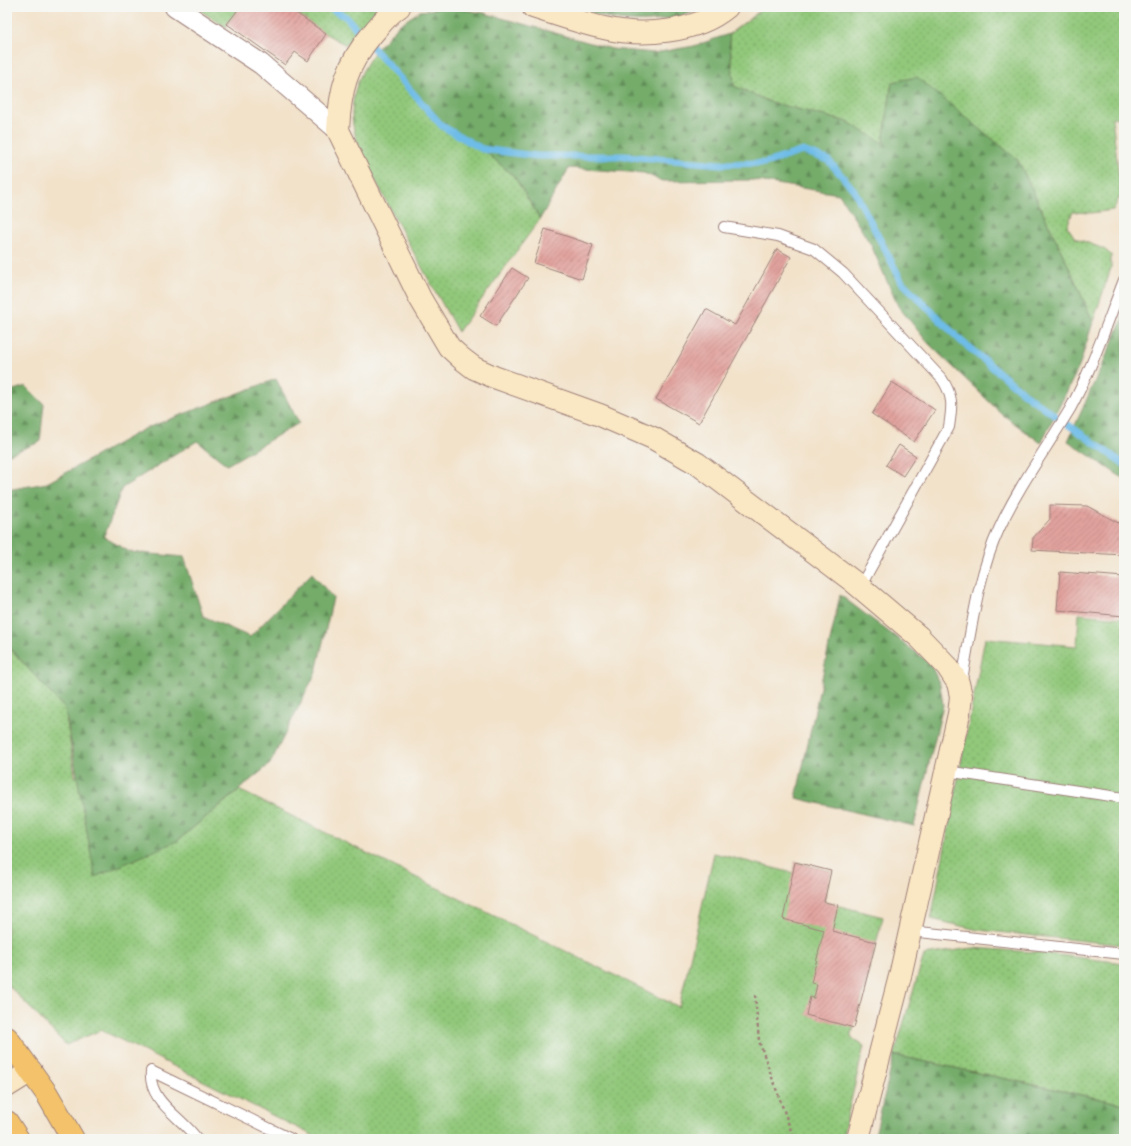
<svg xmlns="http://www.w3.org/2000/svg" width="1131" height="1146" font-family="Alegreya,serif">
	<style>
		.grass { fill: url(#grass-dots); stroke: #6e7452 }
		.forest { fill: url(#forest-firs); stroke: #5f664a }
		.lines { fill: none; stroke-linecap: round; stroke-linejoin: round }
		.stream { stroke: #6ebce8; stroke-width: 7 }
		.building { fill: url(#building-hatch) }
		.lane-casing { stroke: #9e807a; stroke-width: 12 }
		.street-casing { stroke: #9e807a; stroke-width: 22 }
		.secondary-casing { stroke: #9e807a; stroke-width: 24 }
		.highway-casing { stroke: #9e807a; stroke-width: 24 }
		.path { stroke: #9e807a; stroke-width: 2.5; stroke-dasharray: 3 3; stroke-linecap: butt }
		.lane { stroke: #fff; stroke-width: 10 }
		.street { stroke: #fff; stroke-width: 20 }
		.secondary { stroke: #fae7c3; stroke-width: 22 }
		.highway { stroke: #f3c26a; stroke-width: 22 }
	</style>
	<defs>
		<pattern id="grass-dots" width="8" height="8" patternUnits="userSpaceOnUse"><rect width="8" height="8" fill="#91c87a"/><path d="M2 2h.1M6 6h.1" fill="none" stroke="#7fab6a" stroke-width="1.8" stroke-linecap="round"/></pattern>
		<pattern id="forest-firs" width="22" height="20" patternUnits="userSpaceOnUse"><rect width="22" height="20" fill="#74ac6a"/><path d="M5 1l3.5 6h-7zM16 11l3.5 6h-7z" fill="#618b57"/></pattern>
		<pattern id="building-hatch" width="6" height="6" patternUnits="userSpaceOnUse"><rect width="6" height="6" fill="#e2a39e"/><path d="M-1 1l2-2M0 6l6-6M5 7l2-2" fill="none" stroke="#b98481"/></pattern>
	</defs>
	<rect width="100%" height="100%" fill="#f6f6f2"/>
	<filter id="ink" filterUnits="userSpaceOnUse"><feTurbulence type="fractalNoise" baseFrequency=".025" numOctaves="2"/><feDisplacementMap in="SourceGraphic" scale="8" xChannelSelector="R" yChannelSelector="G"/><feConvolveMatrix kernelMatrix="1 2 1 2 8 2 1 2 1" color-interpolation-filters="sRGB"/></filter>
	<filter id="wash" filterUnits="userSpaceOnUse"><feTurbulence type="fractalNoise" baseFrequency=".012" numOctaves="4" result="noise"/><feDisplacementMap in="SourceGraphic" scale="16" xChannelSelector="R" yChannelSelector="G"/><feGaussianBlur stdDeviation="0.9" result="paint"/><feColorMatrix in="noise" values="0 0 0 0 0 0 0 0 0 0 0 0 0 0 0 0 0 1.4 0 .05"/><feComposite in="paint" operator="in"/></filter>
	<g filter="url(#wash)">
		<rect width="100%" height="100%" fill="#f2e2ca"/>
		<!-- grass -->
		<path class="grass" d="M195,7H240L227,24V28Z
			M288,7H378L346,45L326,34Z
			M765,7H1124V119L1112,117L1121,195L1113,210L1091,213L1073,212L1067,226L1075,238L1104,249L1111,255V268L1093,322L1073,276L1018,160L892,82L883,144L848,122L770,102L734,86L729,34Z
			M376,50L442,126L482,149L514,176L540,219L458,332C430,281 401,232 375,179C365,159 352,138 352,114C353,87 361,71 376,50Z
			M1079,614L1124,618V945L978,930L931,919L985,638L1077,646Z
			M7,645L65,709L75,776L177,841L239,790L679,1007L714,853L793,873L795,862L831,871L824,902L883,917L851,1038L864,1046L842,1139H320L101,1030L66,1045L7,984Z
			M972,948L1034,952L1124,963V1104L894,1055L924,955Z"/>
		<!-- forest -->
		<path class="forest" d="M448,7L484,13L612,49L654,53L694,46L729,34L734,86L770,102L848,122L883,143L892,82L917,77L1018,160L1073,276L1093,322L1079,367L1041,443L1002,414L928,343L898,306L871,245L839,194L752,180L662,181L644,173L569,168L540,219L514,176L482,149L442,126L376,50L399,25L420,11Z
			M575,7H705C681,19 647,24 620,20C605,18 590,12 575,7Z
			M1124,316V479L1068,441Z
			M276,379L299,423L227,465L197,441L122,488L104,537L130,552L184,557L203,616L250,637L312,573L333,598L316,672L270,764L177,841L95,877L65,709L7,645V490L47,483L144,429Z
			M26,386L44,404L40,442L7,455V392Z
			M840,595L930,663L940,685L943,705L914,826L796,798Z
			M894,1055L1124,1104V1139H874Z"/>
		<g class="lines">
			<!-- stream -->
			<path class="stream" d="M328,7L346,17L442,126L482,149L537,156H625L720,164L765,163L803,151L828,160L854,190L902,282L961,341L1026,395L1124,464"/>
		</g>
		<g id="blocks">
			<!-- building -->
			<path class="building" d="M240,7H288L326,34L308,61L295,52L285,65L227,24Z
				M545,229L593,245L582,279L534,263Z
				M777,249L791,257L699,423L656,399L706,309L735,325Z
				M512,268L528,278L496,326L480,316Z
				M892,382L935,410L914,442L872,414Z
				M899,445L916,456L903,476L886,465Z
				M1050,505L1087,506L1124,526V555L1032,550L1033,538L1050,519Z
				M1060,572L1124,577V616L1057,610Z
				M795,862L831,871L824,902L838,905L832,931L876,942L854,1028L806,1015L810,997L814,998L817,984L811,983L824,930L783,919Z"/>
		</g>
	</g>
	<g filter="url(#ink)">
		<use href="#blocks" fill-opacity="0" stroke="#9e807a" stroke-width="1"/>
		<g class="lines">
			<defs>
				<path id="lane" d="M724,227L778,236L814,249L843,273L942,379C954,397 952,407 949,427L860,587
					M961,685C971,633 977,577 999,529C1018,487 1046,449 1070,409C1092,369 1107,323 1124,280
					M946,771L1124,798
					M910,931L1124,954
					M197,1139C181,1116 148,1102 151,1071L291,1139"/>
				<path id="street" d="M175,7L261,64L338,130"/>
				<path id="secondary" d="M399,7C388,14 381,24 373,33C346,65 340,90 338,130L420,298L449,347L461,358L474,368L494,377L600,415L653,438L698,464L854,582L919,637L947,666L958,683L961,696L959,714L900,976L858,1139
					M533,7C556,14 580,23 604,28C642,37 696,33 727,7
					M7,1086L31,1071"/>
				<path id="highway" d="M7,1038L47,1094L73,1139
					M7,1122L18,1139"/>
			</defs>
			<!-- lane casing -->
			<use href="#lane" class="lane-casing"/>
			<!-- street casing -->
			<use href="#street" class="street-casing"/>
			<!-- secondary casing -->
			<use href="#secondary" class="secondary-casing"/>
			<!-- highway casing -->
			<use href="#highway" class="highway-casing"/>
			<!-- path -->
			<path class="path" d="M755,995L759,1041L794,1139"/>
			<!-- lane -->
			<use href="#lane" class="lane"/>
			<!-- street -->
			<use href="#street" class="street"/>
			<!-- secondary -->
			<use href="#secondary" class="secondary"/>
			<!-- highway -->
			<use href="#highway" class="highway"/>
		</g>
	</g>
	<!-- margin -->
	<rect width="1131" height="1146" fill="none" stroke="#f6f6f2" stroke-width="24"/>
</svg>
